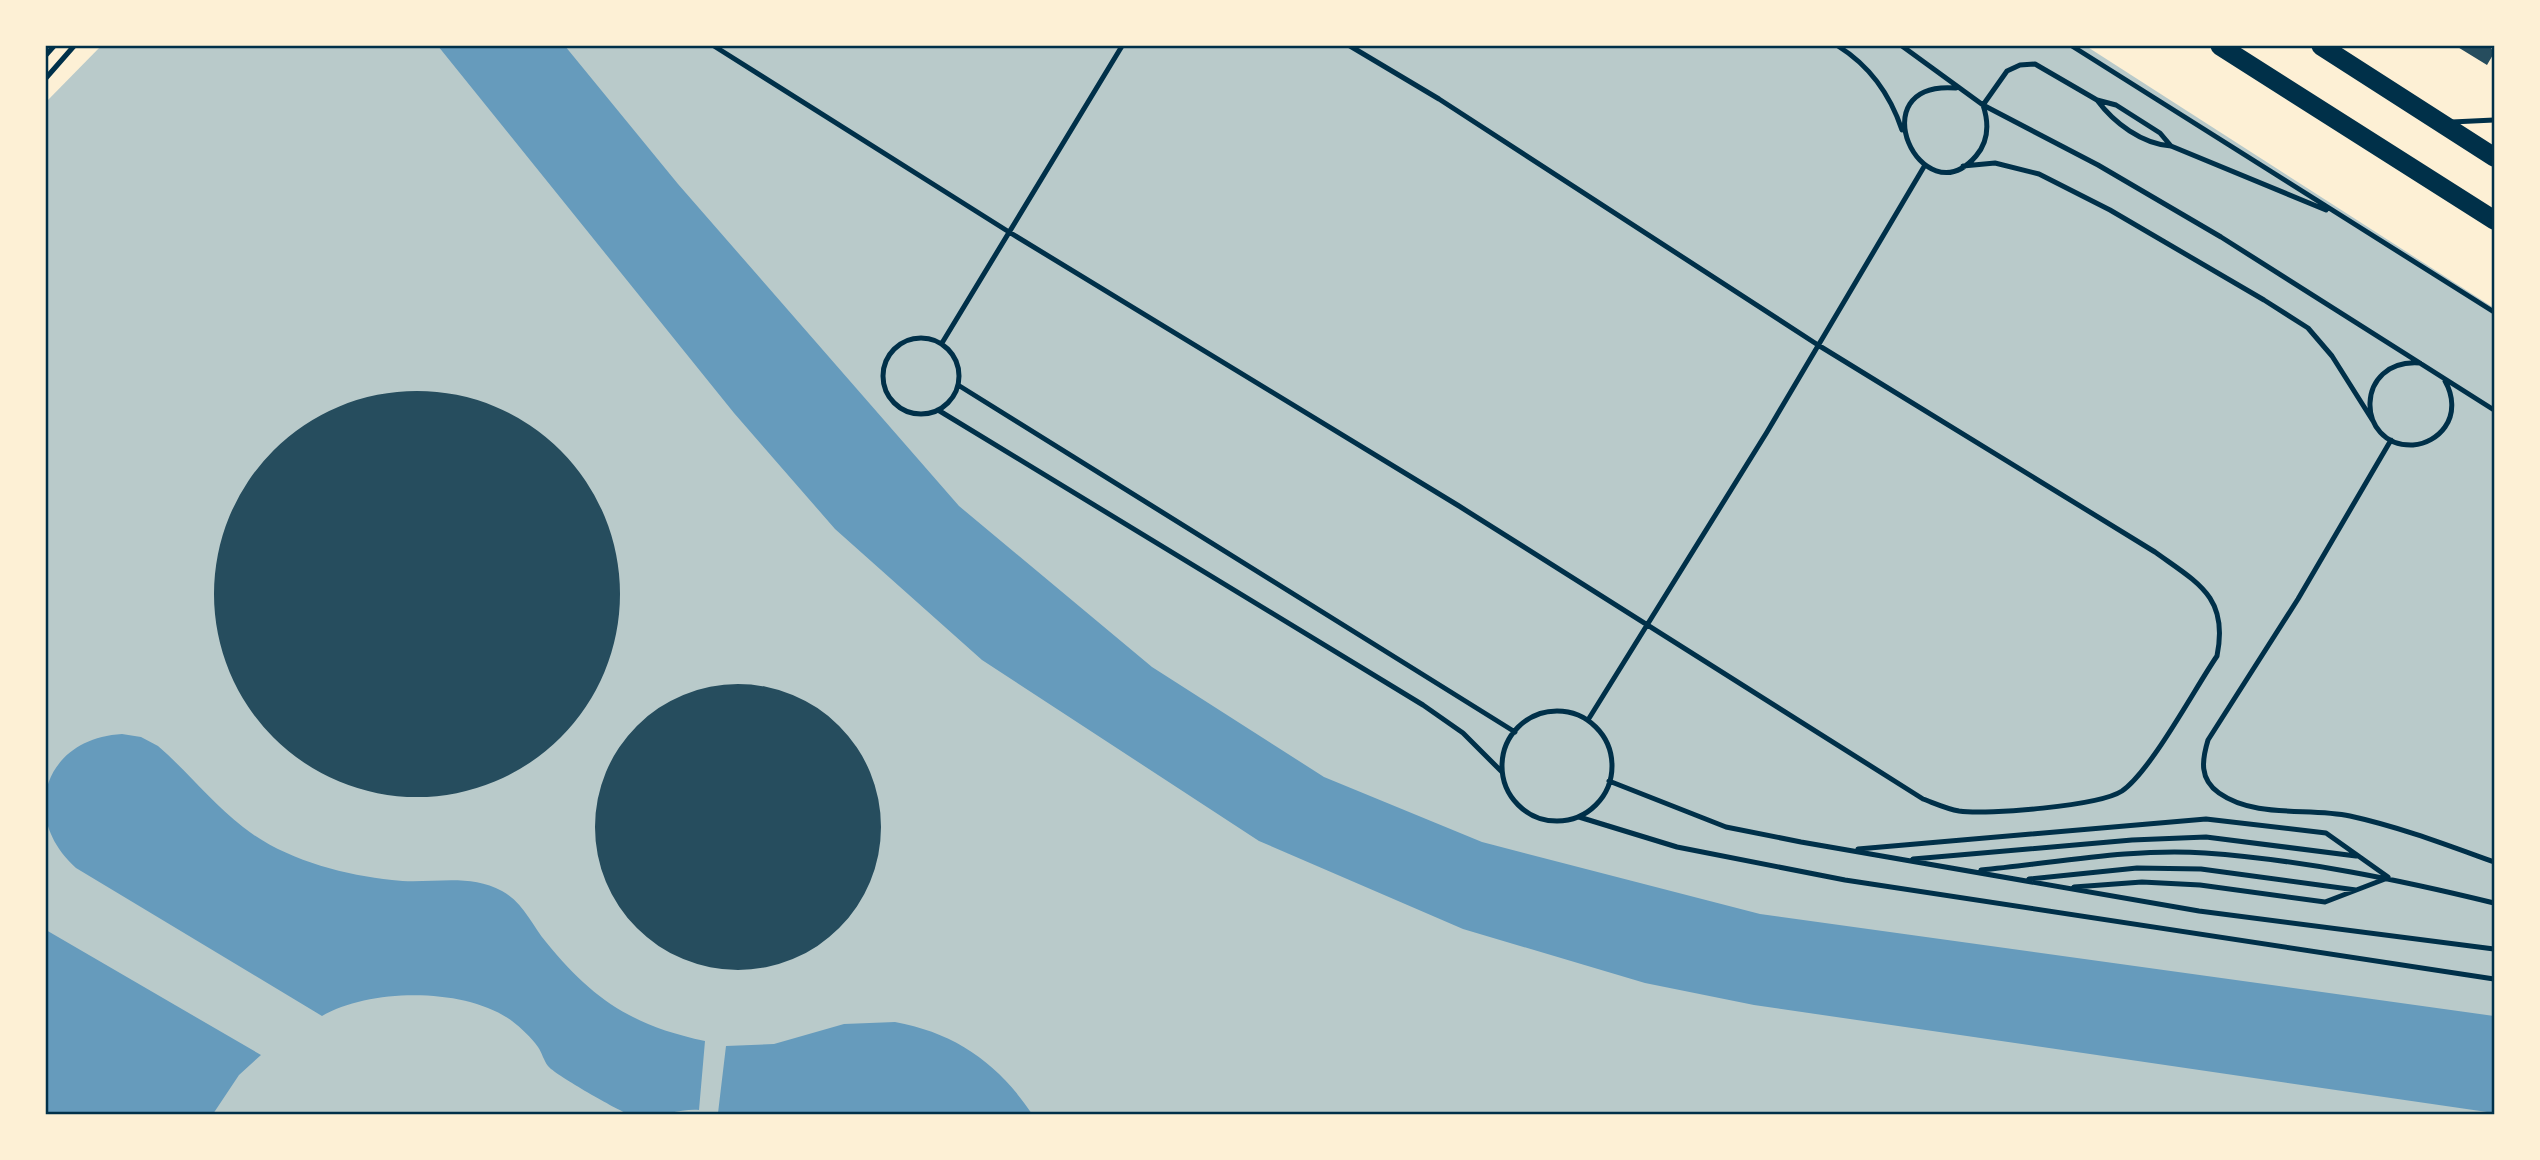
<svg xmlns="http://www.w3.org/2000/svg" width="2540" height="1160" font-family="Helvetica,sans-serif">
	<style>
		.green { fill: #b9caca }
		.water { fill: #669bbc }
		.building { fill: #264d5e }
		.lines { fill: none; stroke-linecap: round; stroke-linejoin: round }
		.service { stroke: #003049; stroke-width: 5 }
		.trunk { stroke: #003049; stroke-width: 19 }
		.neatline { fill: none; stroke: #003049; stroke-width: 2.5 }
	</style>
	<rect width="100%" height="100%" fill="#fdf0d5"/>
	<!-- green -->
	<path class="green" d="M101,46H2086L2494,308V1114H46V102Z"/>
	<!-- water -->
	<path class="water" d="M438,46H565L678,184L959,506L1152,667L1324,777L1482,842L1760,914L2494,1016V1113L1754,1005L1645,983L1463,929L1259,841L982,660L835,529L734,413Z
		M122,734L141,737L158,746C188,772 212,803 243,827C283,859 342,875 392,880C429,885 467,872 502,891C523,902 532,925 546,942C592,999 633,1026 705,1041L699,1110C676,1108 648,1123 626,1113C614,1108 554,1074 548,1066C544,1061 542,1053 538,1047C531,1037 521,1028 512,1021C466,987 370,988 322,1016L76,868C18,816 45,738 122,734Z
		M46,930L261,1055L239,1075L213,1114H46Z
		M895,1022C955,1033 998,1063 1032,1114L718,1113L726,1046L774,1044L844,1024Z"/>
	<!-- building -->
	<path class="building" d="M2456,46H2490L2494,53L2487,65Z
		M214 594a203 203 0 1 1 406 0a203 203 0 1 1-406 0Z
		M595 827a143 143 0 1 1 286 0a143 143 0 1 1-286 0Z"/>
	<g class="lines">
		<!-- service -->
		<path class="service" d="M714,46L1009,232L1459,506L1923,799C1934,803 1947,809 1959,811C1988,815 2099,806 2122,791C2151,771 2195,688 2217,656C2229,597 2198,583 2155,552L1818,345L1439,99L1350,46
			M1838,46C1870,66 1890,94 1902,130
			M1902,46L1983,105L2098,165L2221,237L2494,410
			M2072,46L2494,312
			M46,55L54,46
			M46,78L74,46
			M1956,88C1857,80 1922,219 1976,156C1989,141 1989,123 1983,105L2007,71L2020,65L2035,64L2097,100L2116,105L2160,133L2171,146
			M2097,100C2114,123 2142,144 2171,146L2326,210
			M2452,122L2494,120
			M1963,166L1995,163L2039,174L2110,210L2264,300L2308,328L2332,356L2373,421
			M883 376a38 38 0 1 1 76 0a38 38 0 1 1-76 0Z
			M942,343L1122,46
			M2420,363C2354,358 2355,447 2413,445C2426,444 2438,437 2445,427C2455,413 2453,395 2445,381
			M958,385L1515,732
			M938,410L1423,705L1463,733L1502,772
			M2391,440L2298,599L2208,740C2202,760 2199,779 2219,793C2256,819 2309,807 2350,816C2400,827 2447,845 2494,862
			M1502 766a55 55 0 1 1 110 0a55 55 0 1 1-110 0Z
			M1588,720L1767,432L1925,165
			M1609,781L1726,827L1801,842L2199,911L2494,949
			M1579,817L1677,847L1845,880L2494,979
			M1858,849L2206,819L2326,833L2388,877
			M1913,859L2132,840L2206,837L2356,856
			M1981,870C2055,863 2131,848 2205,853C2303,860 2400,880 2494,903
			M2029,879L2137,868L2201,869L2356,890
			M2074,887L2142,882L2200,885L2325,902L2385,879"/>
		<!-- trunk -->
		<path class="trunk" d="M2220,46L2494,220
			M2321,46L2494,157"/>
	</g>
	<!-- border -->
	<rect width="2540" height="1160" fill="none" stroke="#fdf0d5" stroke-width="94"/>
	<rect x="47" y="47" width="2446" height="1066" class="neatline"/>
</svg>
